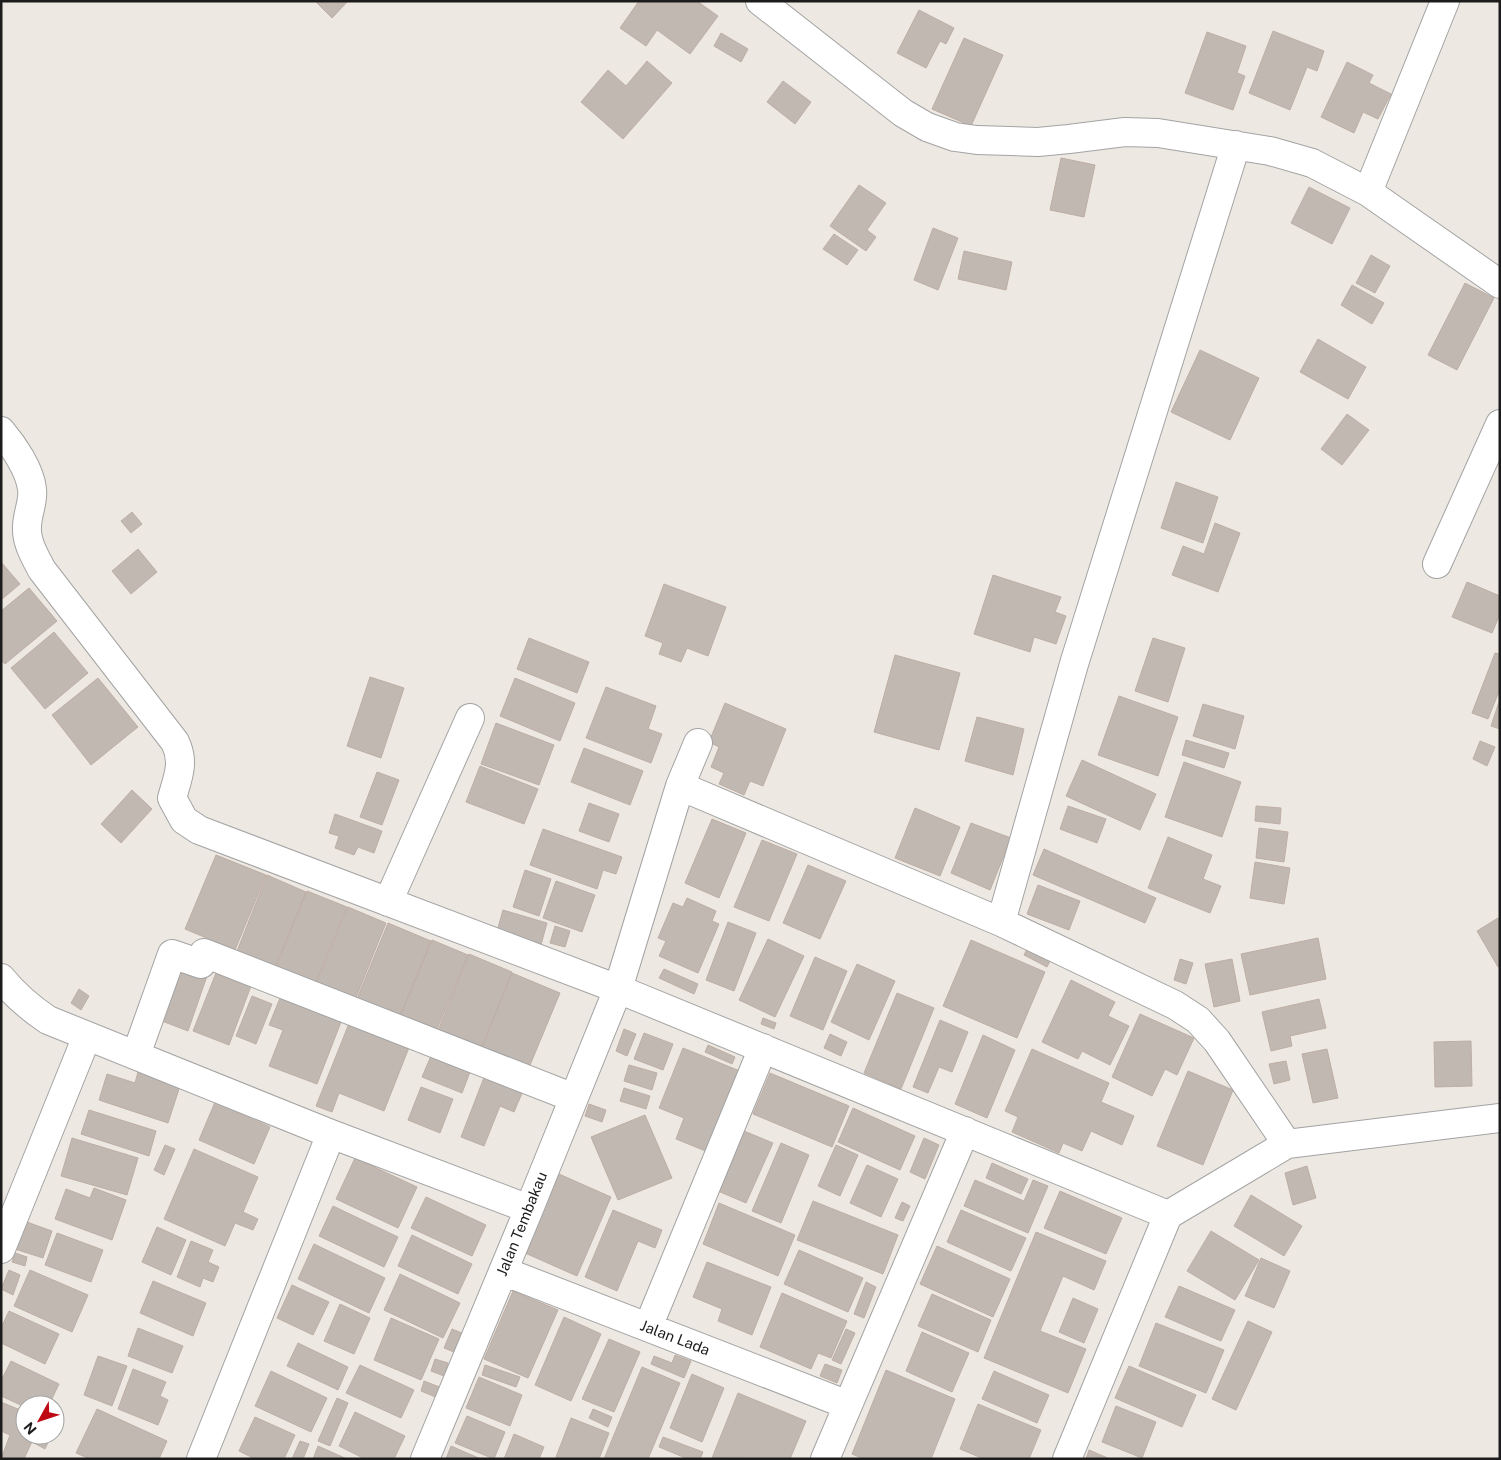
<svg xmlns="http://www.w3.org/2000/svg" width="1501" height="1460" font-family="'Public Sans',sans-serif">
	<style>
		.building { fill: #c1b8b2; stroke: #beaea5 }
		.lines { fill: none; stroke-linecap: round; stroke-linejoin: round }
		.minor-casing { stroke: #a3a3a3; stroke-width: 30 }
		.minor { stroke: #fff; stroke-width: 28 }
		.labels { text-anchor: middle; stroke-width: 4; stroke-linejoin: round; paint-order: stroke }
		.street-label { font-size: 15px; fill: #1c1c1c; stroke: #fff }
	</style>
	<rect width="100%" height="100%" fill="#ede9e2"/>
	<!-- building -->
	<path class="building" d="M315,1H348L332,18Z
		M639,1H697L718,16L690,54L657,30L646,46L620,28Z
		M919,10L954,28L946,44L940,41L926,68L897,53Z
		M1273,31L1324,51L1317,71L1307,67L1290,110L1249,93Z
		M1207,32L1246,46L1237,73L1245,76L1233,110L1185,93Z
		M721,33L748,49L741,62L714,46Z
		M964,38L1003,55L971,126L932,109Z
		M647,61L672,83L623,139L581,102L608,70L626,86Z
		M1347,62L1373,75L1369,83L1391,94L1378,119L1363,112L1354,133L1321,117Z
		M783,81L811,102L795,124L767,102Z
		M1061,158L1095,165L1084,217L1050,210Z
		M859,185L886,203L867,230L876,237L866,251L830,226Z
		M1309,187L1350,208L1332,244L1291,223Z
		M933,228L958,238L938,290L914,280Z
		M834,234L858,250L847,265L823,249Z
		M964,251L1012,262L1006,290L958,279Z
		M1371,255L1390,266L1375,293L1356,283Z
		M1465,283L1494,298L1457,370L1428,355Z
		M1352,285L1384,303L1372,324L1341,305Z
		M1318,339L1366,367L1348,399L1300,372Z
		M1200,350L1259,378L1230,440L1171,412Z
		M1347,414L1369,430L1342,465L1321,449Z
		M1176,482L1218,497L1203,543L1161,528Z
		M132,512L142,524L131,533L121,521Z
		M1215,523L1240,533L1218,592L1172,575L1183,546L1204,554Z
		M138,549L157,572L131,594L112,571Z
		M1,562L20,584L1,600Z
		M993,575L1061,597L1055,612L1066,616L1056,644L1034,637L1030,652L974,634Z
		M1467,582L1500,596V614L1492,633L1452,617Z
		M664,584L726,607L708,656L687,648L681,662L659,654L663,643L645,636Z
		M29,588L57,621L5,664L1,660V611Z
		M54,632L88,673L45,709L11,668Z
		M529,638L589,662L577,693L517,669Z
		M1153,638L1185,648L1168,702L1135,691Z
		M1495,653L1500,654V694H1498L1488,719L1472,713Z
		M895,655L960,673L939,750L874,732Z
		M370,677L404,688L381,758L347,746Z
		M98,678L138,727L91,765L52,715Z
		M515,678L575,703L560,741L500,716Z
		M606,687L656,706L648,729L662,734L651,763L586,738Z
		M1119,696L1178,717L1158,776L1098,755Z
		M1499,702H1500V729L1491,726Z
		M725,703L786,729L763,786L750,781L744,795L719,784L724,773L711,767L719,747L709,742Z
		M1203,704L1244,716L1235,749L1193,736Z
		M977,717L1024,729L1013,775L965,761Z
		M496,723L554,745L539,785L481,764Z
		M1186,740L1229,753L1224,768L1182,755Z
		M1480,741L1495,747L1487,766L1473,759Z
		M584,748L643,771L630,805L571,782Z
		M1082,760L1156,794L1140,830L1066,796Z
		M1184,762L1241,782L1222,837L1165,817Z
		M480,766L538,789L524,824L466,802Z
		M377,772L399,780L382,825L360,817Z
		M132,790L152,809L121,843L101,824Z
		M589,803L619,814L609,842L579,831Z
		M1068,806L1106,819L1097,843L1060,829Z
		M1256,806L1281,808L1280,824L1255,821Z
		M915,808L960,827L940,876L895,858Z
		M335,814L382,831L374,853L358,847L354,855L335,848L339,836L329,833Z
		M712,819L746,833L719,898L685,883Z
		M971,823L1011,838L990,890L951,873Z
		M1259,828L1288,832L1284,862L1256,858Z
		M543,829L622,857L616,874L603,870L597,889L530,865Z
		M1168,837L1212,855L1203,879L1221,886L1210,913L1148,888Z
		M762,840L797,854L769,921L734,907Z
		M1044,849L1156,898L1145,923L1033,875Z
		M216,855L266,875L235,950L185,929Z
		M1255,862L1290,868L1284,904L1250,898Z
		M808,865L846,881L820,939L783,923Z
		M525,870L551,879L539,916L513,907Z
		M267,875L306,892L275,967L237,951Z
		M556,881L595,895L582,932L543,918Z
		M1038,885L1080,901L1069,930L1027,914Z
		M307,891L347,907L315,984L276,967Z
		M687,898L716,911L712,921L719,924L698,973L659,956L666,941L658,938L673,903L683,907Z
		M348,907L386,923L355,1000L316,984Z
		M503,910L547,923L541,945L497,931Z
		M1498,918L1500,921V966L1498,967L1477,931Z
		M728,922L756,933L734,991L706,980Z
		M388,923L431,941L399,1018L356,1001Z
		M555,926L570,931L565,947L550,943Z
		M1318,938L1326,979L1250,995L1241,954Z
		M768,939L804,956L775,1017L739,1000Z
		M432,940L468,955L435,1034L399,1019Z
		M971,940L1045,972L1017,1038L943,1006Z
		M1027,949L1050,961L1047,967L1024,955Z
		M469,954L512,972L480,1051L437,1033Z
		M815,957L847,971L823,1030L790,1016Z
		M1180,959L1193,963L1186,984L1174,980Z
		M1232,959L1240,1001L1214,1007L1205,964Z
		M857,964L895,981L869,1040L831,1022Z
		M181,967L207,976L188,1031L162,1021Z
		M664,969L698,984L694,994L659,978Z
		M216,973L251,986L229,1045L193,1031Z
		M512,973L560,993L528,1070L481,1050Z
		M1071,980L1115,1002L1108,1016L1129,1026L1110,1065L1082,1051L1078,1059L1042,1042Z
		M79,989L89,996L81,1010L71,1003Z
		M897,993L934,1008L901,1089L864,1073Z
		M252,996L272,1004L256,1044L236,1036Z
		M280,998L341,1022L317,1084L269,1066L283,1030L269,1025Z
		M1319,999L1326,1028L1290,1036L1292,1046L1271,1051L1262,1012Z
		M1140,1014L1194,1038L1177,1075L1165,1069L1152,1096L1112,1077Z
		M763,1018L776,1023L774,1029L761,1024Z
		M940,1020L968,1032L952,1072L939,1067L928,1093L913,1087Z
		M350,1021L410,1045L384,1111L339,1093L332,1112L316,1106Z
		M624,1029L636,1034L627,1056L616,1051Z
		M644,1033L673,1044L663,1070L634,1059Z
		M830,1034L847,1042L841,1056L824,1048Z
		M983,1035L1015,1050L987,1118L955,1104Z
		M1471,1041L1472,1086L1435,1087L1434,1042Z
		M708,1045L735,1057L732,1064L705,1052Z
		M683,1048L740,1071L708,1152L676,1139L684,1118L659,1108Z
		M1032,1049L1109,1083L1101,1102L1134,1116L1122,1145L1091,1131L1082,1151L1063,1143L1059,1153L1012,1132L1018,1117L1005,1111Z
		M1327,1049L1338,1098L1313,1103L1302,1054Z
		M431,1056L470,1072L462,1093L422,1077Z
		M1286,1061L1290,1080L1274,1084L1269,1064Z
		M629,1065L657,1073L652,1090L624,1081Z
		M1188,1071L1233,1090L1203,1165L1157,1146Z
		M138,1072L180,1086L168,1123L99,1100L107,1074L135,1083Z
		M770,1073L849,1106L832,1147L753,1114Z
		M485,1075L523,1091L514,1112L500,1106L484,1146L461,1137Z
		M421,1087L453,1099L440,1133L408,1120Z
		M624,1088L650,1096L646,1109L620,1101Z
		M215,1102L270,1127L254,1164L199,1140Z
		M589,1104L606,1110L602,1122L585,1116Z
		M853,1108L915,1136L900,1170L838,1142Z
		M89,1110L156,1131L149,1156L81,1134Z
		M645,1115L672,1178L618,1200L591,1137Z
		M744,1131L773,1143L746,1203L718,1191Z
		M72,1138L138,1158L127,1195L61,1176Z
		M924,1138L939,1145L925,1179L910,1172Z
		M781,1143L809,1155L781,1223L752,1211Z
		M165,1145L175,1149L164,1175L154,1170Z
		M836,1145L858,1155L840,1196L818,1186Z
		M194,1149L258,1177L243,1212L258,1219L253,1230L235,1223L225,1246L164,1219Z
		M355,1158L417,1187L398,1228L336,1199Z
		M992,1163L1028,1179L1021,1194L986,1178Z
		M867,1165L898,1179L881,1217L850,1203Z
		M1307,1166L1316,1198L1293,1205L1285,1173Z
		M559,1174L611,1197L577,1276L525,1253Z
		M975,1180L1024,1201L1033,1180L1048,1186L1028,1233L964,1206Z
		M94,1188L126,1200L112,1240L55,1219L66,1189L90,1198Z
		M1060,1191L1122,1218L1106,1254L1044,1228Z
		M1251,1195L1302,1226L1284,1256L1234,1226Z
		M426,1197L486,1225L472,1256L411,1228Z
		M813,1201L898,1235L883,1274L797,1240Z
		M902,1202L910,1206L903,1221L895,1218Z
		M719,1203L795,1235L778,1276L703,1244Z
		M333,1206L398,1237L384,1267L319,1236Z
		M613,1210L662,1230L655,1248L638,1241L617,1291L585,1277Z
		M961,1210L1026,1238L1011,1271L947,1242Z
		M24,1221L52,1231L43,1258L15,1249Z
		M157,1227L186,1240L171,1275L142,1262Z
		M1211,1231L1259,1260L1235,1300L1187,1271Z
		M1036,1232L1106,1261L1094,1290L1063,1276L1040,1331L1086,1349L1068,1393L984,1358Z
		M57,1233L103,1250L91,1282L45,1265Z
		M412,1235L472,1264L458,1294L398,1266Z
		M191,1241L213,1250L208,1262L219,1267L213,1282L203,1278L200,1287L177,1277Z
		M314,1244L385,1278L369,1313L298,1279Z
		M937,1246L1010,1279L993,1317L920,1284Z
		M799,1250L863,1278L848,1312L784,1284Z
		M15,1253L27,1257L25,1266L12,1262Z
		M1261,1258L1290,1271L1274,1308L1245,1296Z
		M707,1262L771,1287L752,1335L718,1321L722,1309L693,1297Z
		M9,1270L20,1275L13,1295L1,1289Z
		M30,1270L88,1295L72,1332L14,1306Z
		M400,1274L460,1303L443,1338L384,1310Z
		M153,1281L206,1303L193,1336L140,1313Z
		M866,1282L876,1287L864,1318L854,1314Z
		M292,1285L329,1302L313,1335L277,1318Z
		M1179,1286L1235,1310L1221,1341L1165,1317Z
		M513,1291L558,1310L528,1378L484,1359Z
		M782,1293L847,1321L831,1358L818,1353L811,1369L760,1347Z
		M932,1294L991,1320L978,1352L918,1326Z
		M1073,1298L1098,1309L1084,1343L1059,1332Z
		M340,1304L370,1318L354,1354L324,1341Z
		M9,1311L59,1334L45,1364L1,1343V1328Z
		M564,1317L601,1334L571,1401L535,1385Z
		M391,1318L439,1339L421,1380L374,1360Z
		M1248,1321L1272,1332L1236,1410L1212,1399Z
		M1156,1323L1224,1350L1206,1393L1139,1366Z
		M138,1328L183,1346L172,1373L128,1356Z
		M452,1329L462,1333L454,1352L444,1348Z
		M846,1329L855,1333L841,1364L832,1360Z
		M922,1332L969,1353L952,1392L906,1371Z
		M609,1339L640,1352L614,1412L582,1399Z
		M298,1343L348,1367L338,1390L287,1366Z
		M675,1355L691,1361L684,1378L651,1364L654,1356L672,1363Z
		M98,1356L127,1366L112,1406L84,1395Z
		M435,1359L448,1363L444,1376L431,1371Z
		M11,1361L59,1384L49,1405H25V1407L1,1396V1381Z
		M825,1364L842,1370L837,1383L820,1376Z
		M360,1365L414,1390L401,1418L346,1393Z
		M485,1365L520,1377L516,1387L482,1375Z
		M1129,1366L1196,1395L1182,1427L1115,1398Z
		M642,1367L680,1383L648,1459H604Z
		M133,1369L166,1382L160,1396L168,1400L158,1425L118,1409Z
		M886,1370L955,1399L931,1459H864L852,1454Z
		M271,1371L327,1398L311,1432L255,1406Z
		M994,1371L1049,1395L1037,1423L982,1399Z
		M692,1374L724,1388L702,1442L670,1428Z
		M479,1377L522,1395L510,1426L466,1408Z
		M424,1381L442,1388L438,1398L421,1391Z
		M738,1393L806,1421L790,1459L712,1458Z
		M337,1398L348,1403L330,1446L318,1441Z
		M1,1402L25,1412V1435H35L24,1459H1L10,1435L1,1431Z
		M978,1404L1041,1430L1029,1459H984L960,1449Z
		M1116,1406L1156,1422L1142,1458L1102,1442Z
		M97,1409L167,1441L159,1459H90L76,1453Z
		M593,1409L612,1417L608,1427L589,1418Z
		M355,1412L405,1436L394,1459H365L339,1446Z
		M467,1416L505,1432L494,1459L455,1443Z
		M255,1417L295,1435L284,1459H255L239,1451Z
		M571,1418L609,1433L599,1459H561L556,1457Z
		M514,1434L544,1447L539,1459H504Z
		M38,1435L51,1436L45,1449L34,1443Z
		M663,1437L703,1452L700,1459H688L659,1447Z
		M300,1441L309,1444L303,1459H292Z
		M318,1446L347,1459H313Z
		M451,1446L481,1459H446Z
		M1089,1450L1110,1459H1086Z"/>
	<g class="lines">
		<defs>
			<path id="minor" d="M760,1L903,113L927,127L955,137L977,140L1038,142L1069,139L1125,132L1158,133L1270,151L1312,163L1368,192L1500,284
				M1368,192L1445,1
				M1,431C13,445 30,470 32,489C34,501 27,514 27,527C26,542 35,557 42,570L175,742C185,762 178,777 172,798L184,820L199,830L618,989L1168,1215L1287,1144L1500,1118
				M1437,564L1500,424
				M680,786L1001,922L1175,1005L1198,1020L1217,1041L1287,1144
				M388,902L470,718
				M1001,922L1074,664L1236,145
				M1,978C15,995 30,1008 48,1020L331,1134L529,1209
				M136,1055L172,954L201,964L204,953L574,1098
				M1,1249L87,1036
				M503,1271L848,1405
				M648,1327L763,1048
				M201,1459L331,1134
				M425,1459L529,1209L618,989L680,786L698,743
				M825,1459L965,1131
				M1067,1459L1168,1215"/>
		</defs>
		<!-- minor casing -->
		<use href="#minor" class="minor-casing"/>
		<!-- minor -->
		<use href="#minor" class="minor"/>
	</g>
	<g class="labels">
		<!-- street labels -->
		<g class="street-label">
			<text transform="translate(522 1224) rotate(-68)" y="5">Jalan Tembakau</text>
			<text transform="translate(675 1338) rotate(21)" y="5">Jalan Lada</text>
		</g>
	</g>
	<!-- border -->
	<rect width="1501" height="1460" fill="none" stroke="#1c1c1c" stroke-width="5"/>
	<!-- north arrow -->
	<g transform="translate(40 1420) rotate(230)"><circle r="24" fill="#ffffff" stroke="#a4a4a4"/>
	<path d="M0-4L9 19L0 12L-9 19Z" fill="#be0914"/>
	<text y="-8" font-size="14" font-weight="bold" text-anchor="middle" fill="#1c1c1c">N</text>
	</g>
</svg>
